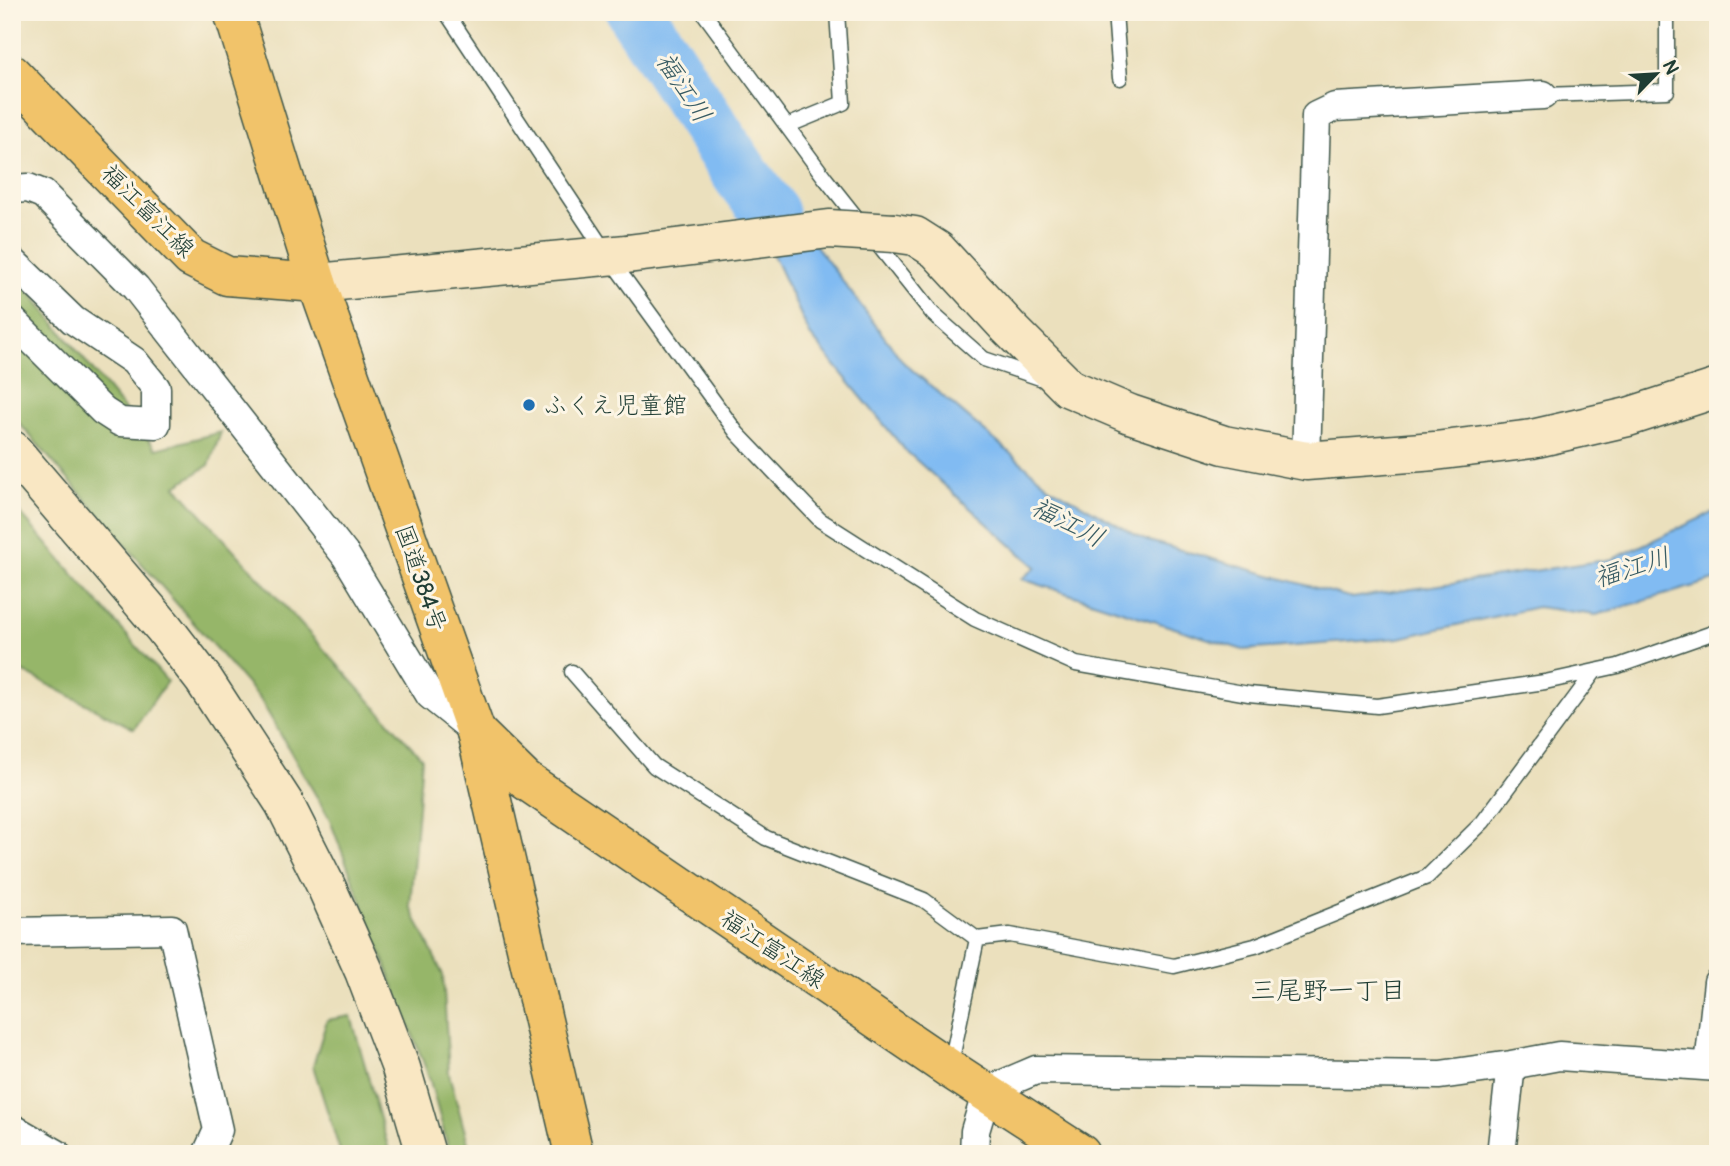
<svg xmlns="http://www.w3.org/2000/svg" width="1730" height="1166" font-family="Pangolin,'Klee One',sans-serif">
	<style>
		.forest { fill: #96b669; stroke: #5a7a4e; stroke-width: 2 }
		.water { fill: #81bbf2; stroke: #507c93; stroke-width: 2 }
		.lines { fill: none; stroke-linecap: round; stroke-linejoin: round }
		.river { stroke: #81bbf2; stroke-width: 58 }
		.lane-casing { stroke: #3e5549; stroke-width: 17 }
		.street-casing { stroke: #3e5549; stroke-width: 31 }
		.secondary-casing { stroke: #3e5549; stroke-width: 41 }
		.primary-casing { stroke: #3e5549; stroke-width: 41 }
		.highway-casing { stroke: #3e5549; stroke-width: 41 }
		.lane { stroke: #fff; stroke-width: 14 }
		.street { stroke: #fff; stroke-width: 28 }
		.secondary { stroke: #f9e7c3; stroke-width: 38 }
		.primary { stroke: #f1c36a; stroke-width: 38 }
		.highway { stroke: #f1c36a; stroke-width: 38 }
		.secondary-bridge-casing { stroke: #3e5549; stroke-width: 41; stroke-linecap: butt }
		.secondary-bridge { stroke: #f9e7c3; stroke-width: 38 }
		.poi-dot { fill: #1f6fb2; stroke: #fcf5e5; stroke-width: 2.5 }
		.labels { text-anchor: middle; stroke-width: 6; stroke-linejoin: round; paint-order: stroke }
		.street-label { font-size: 24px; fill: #1f3d34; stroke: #fcf5e5 }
		.poi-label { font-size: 24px; fill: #1f3d34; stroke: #fcf5e5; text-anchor: start }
		.water-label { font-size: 26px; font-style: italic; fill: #385c64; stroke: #fcf5e5 }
		.neighbourhood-label { font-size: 26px; fill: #1f3d34; stroke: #fcf5e5 }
	</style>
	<rect width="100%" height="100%" fill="#fcf5e5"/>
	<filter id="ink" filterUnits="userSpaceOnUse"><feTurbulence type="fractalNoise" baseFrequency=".0143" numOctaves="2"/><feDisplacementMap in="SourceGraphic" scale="14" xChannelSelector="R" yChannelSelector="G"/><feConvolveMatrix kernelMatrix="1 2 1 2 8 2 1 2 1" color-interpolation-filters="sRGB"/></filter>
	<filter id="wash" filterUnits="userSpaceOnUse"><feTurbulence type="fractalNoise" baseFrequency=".00686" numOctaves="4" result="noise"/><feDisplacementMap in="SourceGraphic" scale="28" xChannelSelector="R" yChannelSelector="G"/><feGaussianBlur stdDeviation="1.57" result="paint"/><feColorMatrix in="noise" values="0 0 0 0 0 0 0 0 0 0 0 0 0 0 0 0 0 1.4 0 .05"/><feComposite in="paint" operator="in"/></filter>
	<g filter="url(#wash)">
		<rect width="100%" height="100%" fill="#ebe0bd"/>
		<!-- forest -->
		<path class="forest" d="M12,270L156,449L221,432L209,465L176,486L422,758L410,906L443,975L449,1074L471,1154H450L429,1077L329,818L260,699L12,415Z
			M12,504L167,681L134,729L16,668L12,662Z
			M351,1016L390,1154H341L313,1066L327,1020Z"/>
		<!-- water -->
		<path class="water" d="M694,83L904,363L1049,486L1145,540L1352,598L1613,559L1718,510V579L1596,615L1537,607L1399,638L1243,650L1022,579L1036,567L905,450L810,335Z"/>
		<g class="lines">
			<!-- river -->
			<path class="river" d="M635,12L742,176L770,212"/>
		</g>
	</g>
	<g filter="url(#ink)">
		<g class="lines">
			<defs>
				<path id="lane" d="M446,12L608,256L737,433L820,520L975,619L1076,664L1249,694L1377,706L1545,682L1595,671L1618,666L1718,631
					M703,12L825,178L933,314L984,359L1043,379
					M1115,12L1120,78
					M1543,95L1667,91V12
					M787,126L843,103L837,12
					M572,672L654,766L766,838L924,900L977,939L950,1068
					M977,939L1010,935L1174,966L1255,946L1427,877L1483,822L1595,671"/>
				<path id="street" d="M12,189L28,188L43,194L136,288L346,556L430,695L476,732
					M12,261L73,320L134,361L156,388V424L120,422L103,411L12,320
					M1306,461L1316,116L1335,107L1543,95
					M12,932L172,929L218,1130L207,1154
					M1709,1066L1718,982
					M12,1128L57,1154
					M974,1154L975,1131L987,1091L1036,1070L1440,1075L1511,1065L1559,1056L1718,1067
					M1501,1154L1511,1065"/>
				<path id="secondary" d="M894,233L915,236L937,250L1008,327L1069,388L1130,414L1224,445L1306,461L1435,451L1532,439L1628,417L1718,388
					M317,283L627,254
					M12,450L164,628L204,680L284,803L325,884L364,971L401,1068L426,1154"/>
				<path id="primary" d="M12,74L191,258L227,276L317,283
					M476,732L525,780L950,1069L1081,1154"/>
				<path id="highway" d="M233,12L317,283L476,732L574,1154"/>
			</defs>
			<!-- lane casing -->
			<use href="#lane" class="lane-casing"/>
			<!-- street casing -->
			<use href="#street" class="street-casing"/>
			<!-- secondary casing -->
			<use href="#secondary" class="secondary-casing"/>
			<!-- primary casing -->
			<use href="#primary" class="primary-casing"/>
			<!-- highway casing -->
			<use href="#highway" class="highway-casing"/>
			<!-- lane -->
			<use href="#lane" class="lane"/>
			<!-- street -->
			<use href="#street" class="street"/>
			<!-- secondary -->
			<use href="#secondary" class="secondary"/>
			<!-- primary -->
			<use href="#primary" class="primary"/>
			<!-- highway -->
			<use href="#highway" class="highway"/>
			<defs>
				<path id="secondary-bridge" d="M627,254L829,229L894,233"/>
			</defs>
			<!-- secondary-bridge casing -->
			<use href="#secondary-bridge" class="secondary-bridge-casing"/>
			<!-- secondary-bridge -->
			<use href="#secondary-bridge" class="secondary-bridge"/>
		</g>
	</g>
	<!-- markers -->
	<circle class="poi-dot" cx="529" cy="405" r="7"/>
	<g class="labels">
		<!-- street labels -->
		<g class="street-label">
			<text transform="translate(148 211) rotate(45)" y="8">福江富江線</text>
			<text transform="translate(421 578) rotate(71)" y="8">国道384号</text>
			<text transform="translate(773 949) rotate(34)" y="8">福江富江線</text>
		</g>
		<!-- poi labels -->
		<g class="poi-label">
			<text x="543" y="413">ふくえ児童館</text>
		</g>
		<!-- water labels -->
		<g class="water-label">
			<text transform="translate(684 87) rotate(57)" y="9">福江川</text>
			<text transform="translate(1068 522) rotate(27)" y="9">福江川</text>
			<text transform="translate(1632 567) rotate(-17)" y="9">福江川</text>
		</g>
		<!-- neighbourhood labels -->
		<g class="neighbourhood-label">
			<text x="1328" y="999">三尾野一丁目</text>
		</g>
	</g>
	<!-- margin -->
	<rect width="1730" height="1166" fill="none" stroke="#fcf5e5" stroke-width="42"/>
	<!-- north arrow -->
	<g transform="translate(1656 74) rotate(65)" stroke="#fcf5e5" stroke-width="5" paint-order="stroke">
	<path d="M0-5L12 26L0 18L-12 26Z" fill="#1f3d34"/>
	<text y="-10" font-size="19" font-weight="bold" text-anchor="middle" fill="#1f3d34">N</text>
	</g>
</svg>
